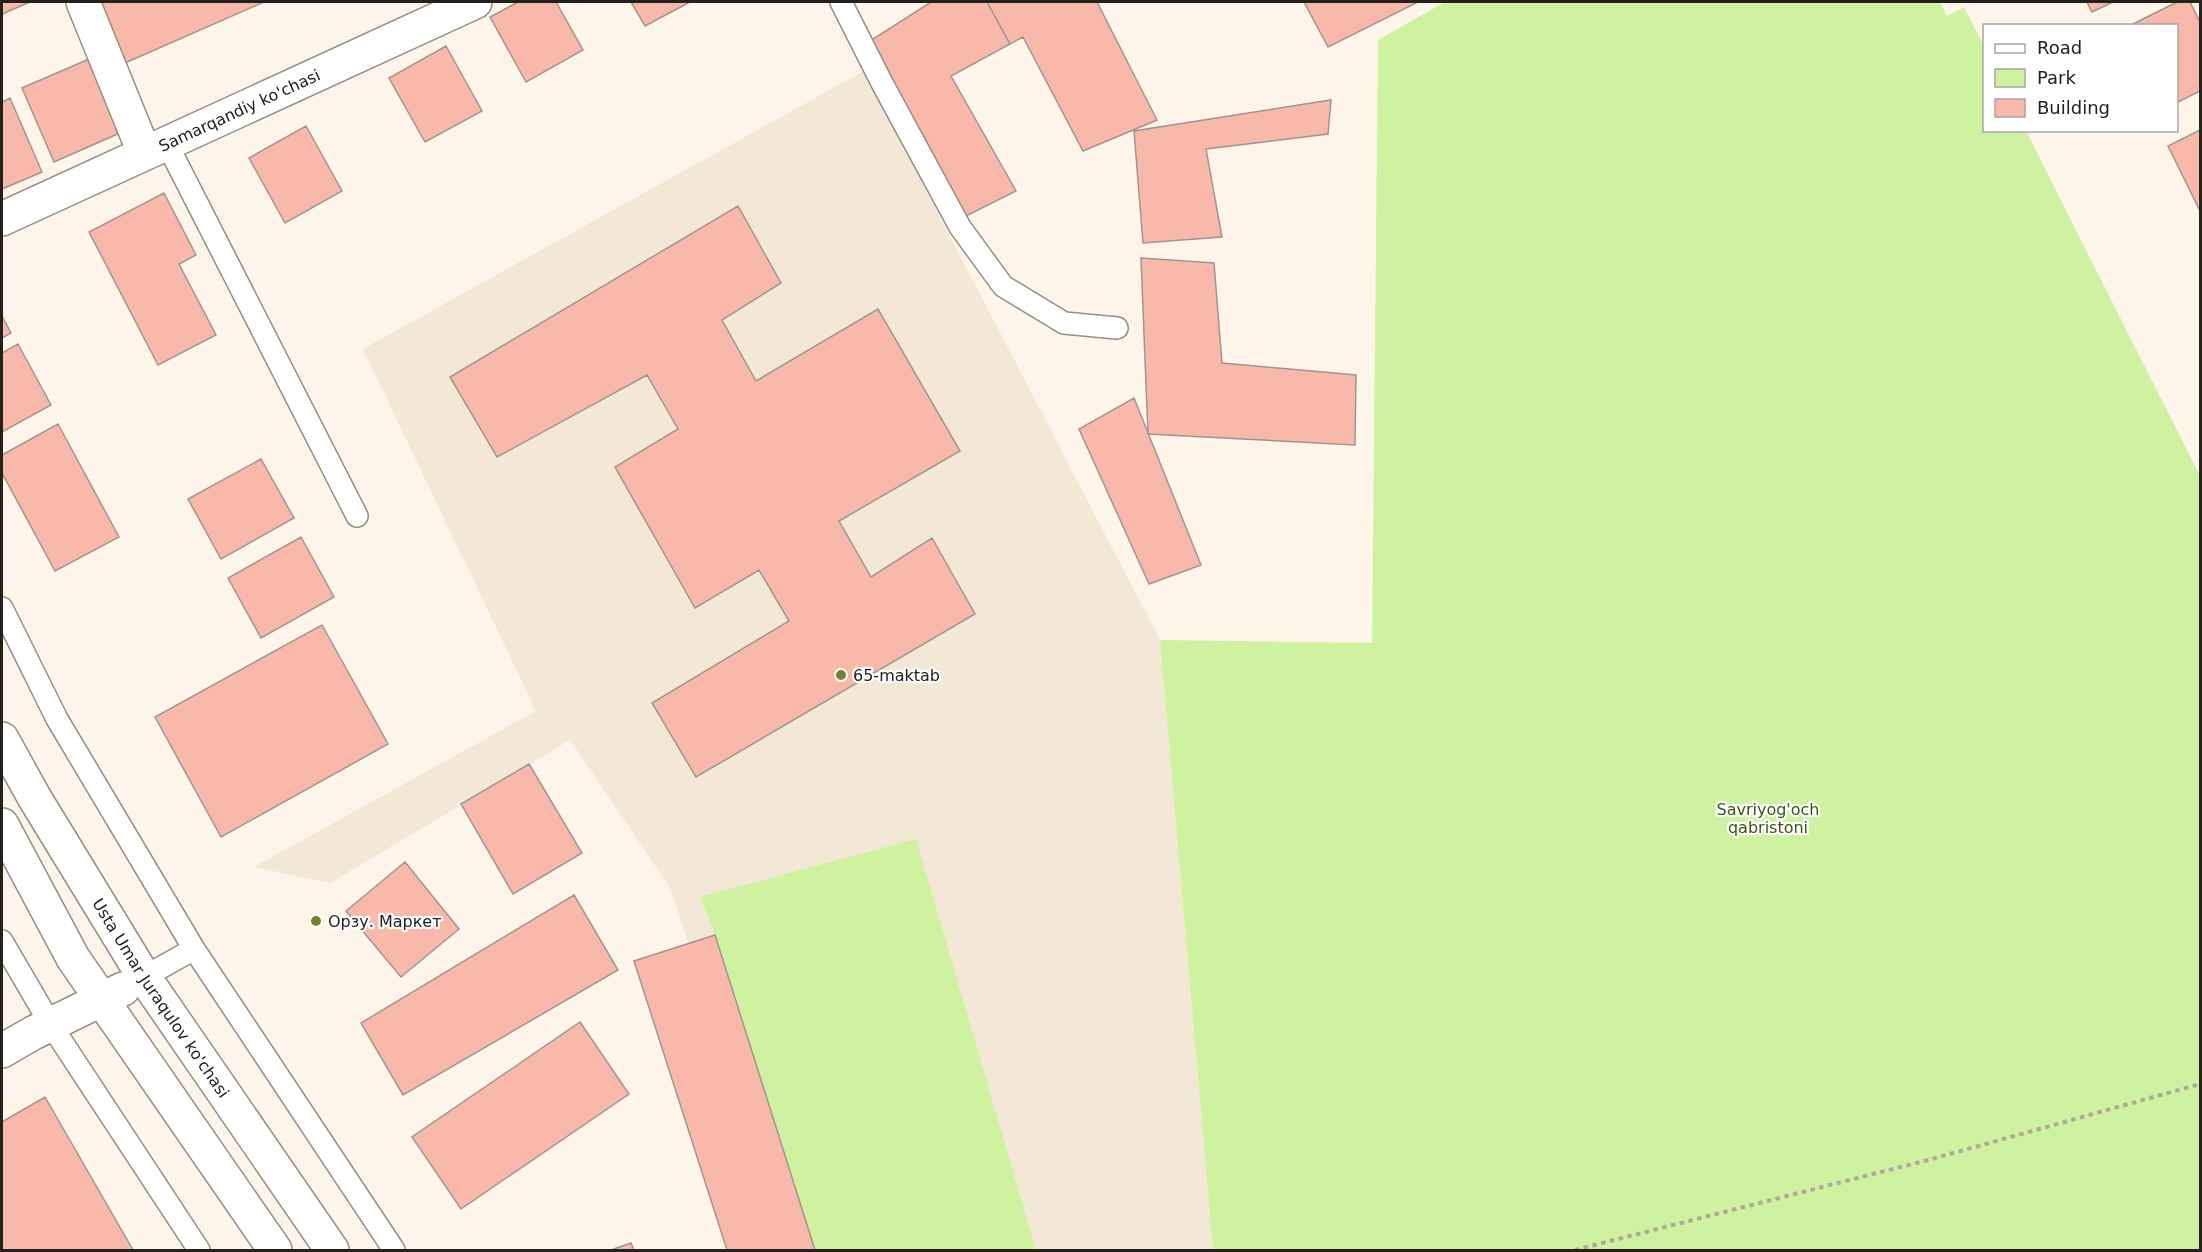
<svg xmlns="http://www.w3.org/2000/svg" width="2202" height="1252" font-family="'DejaVu Sans',sans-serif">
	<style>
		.built { fill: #f3e8d5 }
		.green { fill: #cef2a0 }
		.building { fill: #f8b9ab; stroke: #a29490; stroke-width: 1.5 }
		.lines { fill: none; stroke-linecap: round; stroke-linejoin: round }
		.service-casing { stroke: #958f83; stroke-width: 24 }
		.minor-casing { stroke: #958f83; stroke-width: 36 }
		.secondary-casing { stroke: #958f83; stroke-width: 36 }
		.path { stroke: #aea89f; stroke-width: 4; stroke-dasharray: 4.5 4.5; stroke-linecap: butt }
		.service { stroke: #fff; stroke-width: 21 }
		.minor { stroke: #fff; stroke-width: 33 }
		.secondary { stroke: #fff; stroke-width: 33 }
		.poi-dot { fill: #758331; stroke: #fff; stroke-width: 2 }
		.labels { text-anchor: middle; stroke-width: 4.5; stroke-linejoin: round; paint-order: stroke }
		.street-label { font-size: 16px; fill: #24211d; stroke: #fff }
		.poi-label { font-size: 16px; fill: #24211d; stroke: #fff; text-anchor: start }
		.park-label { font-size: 16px; fill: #3b5312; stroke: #fff }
	</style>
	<rect width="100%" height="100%" fill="#fdf5e9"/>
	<!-- built -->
	<path class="built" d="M864,71L1160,640L1213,1250H789L670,888L570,740L330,883L254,867L536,711L363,349Z"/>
	<!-- green -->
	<path class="green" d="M1445,2H1940L1947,16L1964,7L1984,47V130L2026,131L2200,476V1250H1213L1160,640L1372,643L1378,40Z
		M916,839L1036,1250H815L715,935L700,897Z"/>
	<!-- building -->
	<path class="building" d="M2,2H30L2,14Z
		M98,2H264L125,63Z
		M518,2H556L583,50L526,82L490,17Z
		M631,2H690L645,26Z
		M931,2H987L1010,44L951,76L1016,191L964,217L870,41Z
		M987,2H1097L1157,120L1083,151L1023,37L1010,44Z
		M1304,2H1418L1328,47Z
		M2087,2H2113L2092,12Z
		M2177,2H2190L2200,22V91L2176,103V26H2129Z
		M446,46L482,111L425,142L389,78Z
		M89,59L122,132L54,162L22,88Z
		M10,98L42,172L2,189V102Z
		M1331,100L1328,134L1206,149L1222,237L1143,243L1134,131Z
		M306,126L342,191L285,223L249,158Z
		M2200,130V211L2168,146Z
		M164,193L196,255L179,264L216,335L158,365L89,232Z
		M738,206L781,283L722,320L756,381L878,309L960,451L839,521L871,577L932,538L975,614L696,777L652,703L789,621L759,570L695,608L615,467L678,429L647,375L497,457L450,377Z
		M1141,258L1214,263L1222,363L1356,375L1355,445L1148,434Z
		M2,316L11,333L2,338Z
		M18,344L51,405L2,432V353Z
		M1134,398L1201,565L1149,584L1079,429Z
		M58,424L119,537L55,571L2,473V455Z
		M261,459L294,518L221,559L188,499Z
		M301,537L334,597L261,638L228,578Z
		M322,625L388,744L221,837L155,717Z
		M529,764L582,853L513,894L461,804Z
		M405,862L459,929L401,977L346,911Z
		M574,895L618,970L403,1095L361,1023Z
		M715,935L815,1250H727L634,961Z
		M580,1022L629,1094L461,1209L412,1137Z
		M45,1097L133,1250H2V1122Z
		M631,1243L634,1250H611Z"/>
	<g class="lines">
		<defs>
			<path id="service" d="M841,2L882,83L960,227L1003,286L1064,323L1117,328
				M166,142L357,516
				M2,608L57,719L194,949L394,1250
				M2,941L51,1025L199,1250
				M144,977L194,949"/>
			<g id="minor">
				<path d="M83,2L144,152"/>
				<path id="s1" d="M2,219L475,2"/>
			</g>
			<g id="secondary">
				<path id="s2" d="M2,739L34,797L144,977L332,1250"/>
				<path d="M2,825L73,958L275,1250"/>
				<path d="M2,1051L33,1033L123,989"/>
			</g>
		</defs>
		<!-- service casing -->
		<use href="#service" class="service-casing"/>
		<!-- minor casing -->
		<use href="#minor" class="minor-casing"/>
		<!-- secondary casing -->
		<use href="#secondary" class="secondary-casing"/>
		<!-- path -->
		<path class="path" d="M1575,1250L1932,1159L2200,1084"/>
		<!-- service -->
		<use href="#service" class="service"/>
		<!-- minor -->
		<use href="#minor" class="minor"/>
		<!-- secondary -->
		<use href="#secondary" class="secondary"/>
	</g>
	<!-- markers -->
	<g class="poi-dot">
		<circle cx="841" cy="675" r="6"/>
		<circle cx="316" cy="921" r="6"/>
	</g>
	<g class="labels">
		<!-- street labels -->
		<g class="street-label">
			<text dy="6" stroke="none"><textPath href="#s1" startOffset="261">Samarqandiy ko'chasi</textPath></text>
			<text dy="6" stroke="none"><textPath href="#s2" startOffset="304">Usta Umar Juraqulov ko'chasi</textPath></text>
		</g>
		<!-- poi labels -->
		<g class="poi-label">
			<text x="853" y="681">65-maktab</text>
			<text x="328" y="927">Орзу. Маркет</text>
		</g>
		<!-- park labels -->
		<g class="park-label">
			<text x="1768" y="815">Savriyog'och<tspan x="1768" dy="18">qabristoni</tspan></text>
		</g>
	</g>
	<!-- border -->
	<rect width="2202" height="1252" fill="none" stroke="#24211d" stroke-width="6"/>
	<!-- legend -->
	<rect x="1983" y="24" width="195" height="108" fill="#ffffff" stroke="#a7a6a5" stroke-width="1.5"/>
	<rect x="1995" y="44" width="30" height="9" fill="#ffffff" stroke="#a7a6a5" stroke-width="1.5"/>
	<text x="2037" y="54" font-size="18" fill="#24211d">Road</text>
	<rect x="1995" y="69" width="30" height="18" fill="#cef2a0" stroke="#a7a6a5" stroke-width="1.5"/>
	<text x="2037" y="84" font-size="18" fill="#24211d">Park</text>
	<rect x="1995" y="99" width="30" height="18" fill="#f8b9ab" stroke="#a7a6a5" stroke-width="1.5"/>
	<text x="2037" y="114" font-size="18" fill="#24211d">Building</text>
</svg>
